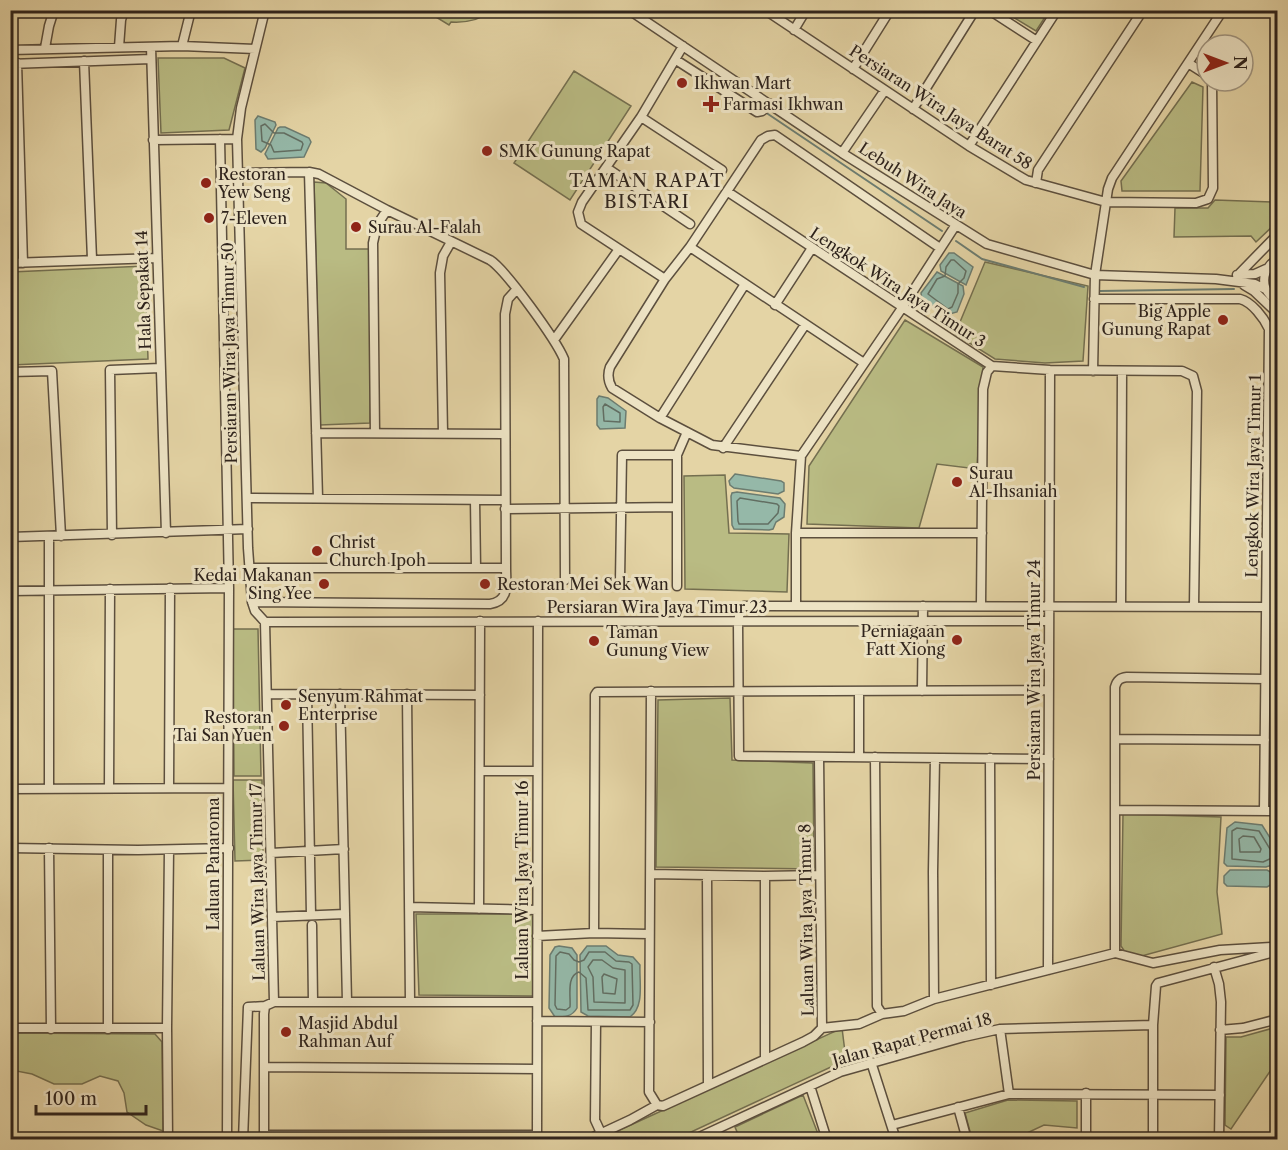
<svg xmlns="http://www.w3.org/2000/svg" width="1288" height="1150" font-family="'Libre Caslon Text',serif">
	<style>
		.green { fill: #b9bb83; stroke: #746f50; stroke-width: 1.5 }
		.water { fill: #95b8a8; stroke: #6c7c70; stroke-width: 1.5 }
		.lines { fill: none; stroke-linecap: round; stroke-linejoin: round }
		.shore { stroke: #626e62; stroke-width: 1.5 }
		.stream { stroke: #6c7c70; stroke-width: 2 }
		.minor-casing { stroke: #5c4f3e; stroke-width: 11 }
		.minor { stroke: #ede3c4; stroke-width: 8 }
		.poi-dot { fill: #8f2418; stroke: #ede3c4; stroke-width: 2 }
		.labels { text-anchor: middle; stroke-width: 6; stroke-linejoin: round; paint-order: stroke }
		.poi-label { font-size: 16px; fill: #2e231c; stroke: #ede3c4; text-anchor: start }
		.street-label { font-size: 16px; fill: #2e231c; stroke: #ede3c4 }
		.neighbourhood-label { font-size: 18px; letter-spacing: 1.5px; fill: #2e231c; stroke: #ede3c4 }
	</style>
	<rect width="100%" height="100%" fill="#e4d4a5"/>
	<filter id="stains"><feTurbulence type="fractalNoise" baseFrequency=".00333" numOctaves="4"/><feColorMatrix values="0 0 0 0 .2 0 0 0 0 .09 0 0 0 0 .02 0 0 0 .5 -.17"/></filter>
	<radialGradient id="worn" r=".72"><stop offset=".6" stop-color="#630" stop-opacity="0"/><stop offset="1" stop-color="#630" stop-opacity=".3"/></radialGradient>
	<!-- green -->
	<path class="green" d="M426,11H492C480,20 467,23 451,22L449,25Z
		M1003,11H1049L1036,31Z
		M158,58H224L245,68L229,130L161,133Z
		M574,71L631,106L570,200L514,163Z
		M1192,82L1203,87L1200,191H1122L1121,181Z
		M314,182L326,183L346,199V249H372L370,423L320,425Z
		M1215,200L1274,202L1275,224L1256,242L1251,236L1174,237L1175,208H1208Z
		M985,262L1088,286L1083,361L1045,363L995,359L955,334Z
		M145,266L148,359L11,365V272Z
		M905,320L983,367L977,469L937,464L919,528L807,524L809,466Z
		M725,475L729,533L789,534L787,592L685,589L684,476Z
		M233,629H258L261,776H234Z
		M730,698L732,760L813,763L814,869L656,867L658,700Z
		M233,780H262L263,860L235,861Z
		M1123,814L1221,817L1217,892L1222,934L1138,957L1127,955L1121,946Z
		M416,914H534L533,996L419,995Z
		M1277,1027V1061L1231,1129L1225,1125L1226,1037H1241Z
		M842,1028L846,1060L676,1139L598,1140Z
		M11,1033L155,1034L162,1042L163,1131L146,1125L127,1112L124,1093L118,1081L100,1076L82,1084H54L32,1074L11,1070Z
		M803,1095L820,1139H740L735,1127Z
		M1008,1100L1077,1101V1128L1044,1125L1014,1139H972L965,1113Z"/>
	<!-- water -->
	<path class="water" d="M258,116L275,122L276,125L265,148L261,152L256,149L255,120Z
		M280,127H285L309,138L311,142L304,157L268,159L265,154L278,128Z
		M949,253H954L973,267L966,285L941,271L940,265Z
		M937,272L963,286L964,294L957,312L946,315L922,299L921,293Z
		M599,396L608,398L626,411L625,428L600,429L597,425V399Z
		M735,474L781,481L784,483V491L778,494L734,488L730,485L729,481Z
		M737,492L780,498L785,504L784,517L776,522L773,529L769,530L734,529L732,525L731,496L732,493Z
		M1235,822L1262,825L1274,844L1275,864L1266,867L1227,866L1224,863L1227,828Z
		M1230,870H1267L1274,874V883L1267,887L1227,886L1224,883V876Z
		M559,946L572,948L577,955V1008C572,1017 564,1017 555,1017L549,1008L550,955L555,947Z
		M587,946H606L618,955L633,957L640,965C639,981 645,1007 630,1017L588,1016L581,1012L580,955Z"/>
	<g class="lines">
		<!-- shore -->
		<path class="shore" d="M265,124L274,133H284L302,142L303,144L301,150L274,152L271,145L262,141L261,126Z
			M951,260H954L966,271L964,278L958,284V293L952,307L948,309L928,294L937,279L945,276L946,267Z
			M605,404L620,413V422L604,421L603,407Z
			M740,498L777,504L779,506L778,513L768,524H739L738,521L737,501Z
			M1237,828L1259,831L1273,854L1272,858L1263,862L1232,859V831Z
			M1243,836L1254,837L1261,849L1260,852H1240L1239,839Z
			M589,952H605L616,961L629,962L632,964L633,1005L630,1010H588L586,978L579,972C566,976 571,996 570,1007L566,1010L557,1009L555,1005L556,956L560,952L569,954L574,960L579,962L584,960Z
			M593,960H602L613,968L625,970V1003L594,1002L593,977L588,967Z
			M604,974L617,979L615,994L603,993L602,977Z"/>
		<!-- stream -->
		<path class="stream" d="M765,112L942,231
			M956,241L982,259L1084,287
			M1100,291L1234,289"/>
		<defs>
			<path id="minor" d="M629,10L842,153L987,244L1095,275L1216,279L1255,284L1265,289
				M765,10L969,146L1026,180L1106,202L1196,203L1208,199L1213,188L1212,81
				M989,10L1037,41
				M794,30L806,10
				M182,46L191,10
				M119,47L121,20L124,10
				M151,47L166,533
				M45,48L49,26L54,10
				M10,50L182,46L255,49
				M676,60L757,112L762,111L771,104
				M84,61L92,259
				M17,63L23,263
				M1188,63L1207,75
				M10,64L151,59
				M853,69L890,10
				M913,109L975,10
				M641,117L722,170
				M220,139L229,588L227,1140
				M153,140L237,139
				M969,146L1057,10
				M842,153L885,90
				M607,168L690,224
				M309,172L318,498
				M239,173L309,172L319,174L387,210L490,260C506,270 556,340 564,359L565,580
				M1036,183L1038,170L1143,10
				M728,192L992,366L1050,370L1182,371L1193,376L1197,391L1194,606
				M690,247L864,363
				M1278,259C1260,269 1259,291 1278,301
				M10,263L157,258
				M1237,275L1255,274L1266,269
				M1238,275L1278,234
				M665,279L581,224L578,212L582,202L641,117L683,46
				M1244,285L1254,291L1278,314
				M1094,299H1240C1252,302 1264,318 1269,329L1264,811
				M775,305L812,248
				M554,340L619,249
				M1093,371L1095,275L1108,189L1112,178L1223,10
				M10,372L52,371L61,536
				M660,418L745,284
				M316,433L505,434
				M375,433L373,243L377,225L387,210
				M443,433L440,273L443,256L451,242
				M723,448L805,325
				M801,456L712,445L660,418L612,388C608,381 607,375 610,367L665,279L690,247L761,140L768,136L775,135L940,248
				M247,498L505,500
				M475,500L476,568
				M505,509L677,507
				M796,533H982
				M112,535L110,370L160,368
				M49,536V788
				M10,537L248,529
				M249,568H506
				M620,581L622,455H677
				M677,586V455L687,432
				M10,591L229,588
				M252,602L490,604C510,601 506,584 506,568L505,314L508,299L516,290
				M981,605L983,389L987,372L992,366
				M796,606V533L801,456L902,308L955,226
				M1121,606L1122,371
				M265,622L274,1002L265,1006L264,1014V1135H537
				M265,622L1049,621
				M265,622L255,611L252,602L248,548L237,139L241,108L265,10
				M651,691L649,1092L657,1105L663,1106L803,1042L814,1036L822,1028L819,757
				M922,691L923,606
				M268,694L480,695
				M307,694L311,915
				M340,694L347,1002
				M407,694L410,1001
				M1115,739L1265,740
				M859,757V691
				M875,757L877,1006L882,1014
				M990,758L991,985
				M1049,759L739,756L738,623L740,611L744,606L1278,607
				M480,771H537
				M109,787L110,589
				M169,787L170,588
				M10,789L228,788
				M1115,810L1278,811
				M10,848L138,850L229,848
				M49,848L51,1029
				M108,850V1029
				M271,853L344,849
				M651,874L765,876L820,875
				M707,875L708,1084
				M765,876V1059
				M409,907L537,910
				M479,909L480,621
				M272,917L345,914
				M312,925L313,1002
				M594,933L595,695L597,692L1049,690
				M537,936L594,933L649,934
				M1115,953V687C1117,680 1120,678 1127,677L1265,679
				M1214,967L1219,984L1221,1002L1219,1140
				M1048,970L1050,370
				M934,999L933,872L935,758
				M274,1002H537
				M537,1021L650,1022
				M596,1022L595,1120L601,1133
				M10,1028H167
				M822,1028L859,1024L882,1014L904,1011L934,999L1115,953L1153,963L1220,950L1271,947L1274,952
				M1000,1029L1009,1094
				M1220,1030L1243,1028L1278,1019
				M871,1062L896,1140
				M265,1067L537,1069
				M810,1086L827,1140
				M958,1107L967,1140
				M892,1125L1009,1094L1220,1095
				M168,1140L167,1028L169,850
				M243,1140L248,1007L265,1006
				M537,1140L538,621
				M587,1140L630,1120L657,1105
				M693,1140L840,1072L964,1037L1000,1029L1153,1025
				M1086,1140V1093
				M1153,1140V1025L1156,986L1158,983L1278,951"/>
		</defs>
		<!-- minor casing -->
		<use href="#minor" class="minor-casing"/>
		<!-- minor -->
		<use href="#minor" class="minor"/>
	</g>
	<!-- markers -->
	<g class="poi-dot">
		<circle cx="682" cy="83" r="6"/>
		<path d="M708 95h6v6h6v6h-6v6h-6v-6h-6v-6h6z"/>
		<circle cx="487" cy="151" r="6"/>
		<circle cx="206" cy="183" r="6"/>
		<circle cx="209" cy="218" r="6"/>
		<circle cx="356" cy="227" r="6"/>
		<circle cx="1223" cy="320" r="6"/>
		<circle cx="957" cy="482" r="6"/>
		<circle cx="317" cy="551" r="6"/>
		<circle cx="324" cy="584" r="6"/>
		<circle cx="485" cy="584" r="6"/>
		<circle cx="957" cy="640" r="6"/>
		<circle cx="594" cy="641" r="6"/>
		<circle cx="286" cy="705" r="6"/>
		<circle cx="284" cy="726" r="6"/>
		<circle cx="286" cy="1032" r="6"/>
	</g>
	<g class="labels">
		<!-- poi labels -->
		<g class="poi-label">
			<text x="694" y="89">Ikhwan Mart</text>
			<text x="723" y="110">Farmasi Ikhwan</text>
			<text x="499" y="157">SMK Gunung Rapat</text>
			<text x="218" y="180">Restoran<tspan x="218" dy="18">Yew Seng</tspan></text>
			<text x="221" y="224">7-Eleven</text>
			<text x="368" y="233">Surau Al-Falah</text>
			<text x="1211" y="317" text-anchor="end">Big Apple<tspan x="1211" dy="18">Gunung Rapat</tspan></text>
			<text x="969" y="479">Surau<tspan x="969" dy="18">Al-Ihsaniah</tspan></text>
			<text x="329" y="548">Christ<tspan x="329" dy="18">Church Ipoh</tspan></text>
			<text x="312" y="581" text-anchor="end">Kedai Makanan<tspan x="312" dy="18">Sing Yee</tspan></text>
			<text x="497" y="590">Restoran Mei Sek Wan</text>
			<text x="945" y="637" text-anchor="end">Perniagaan<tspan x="945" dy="18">Fatt Xiong</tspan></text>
			<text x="606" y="638">Taman<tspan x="606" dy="18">Gunung View</tspan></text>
			<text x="298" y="702">Senyum Rahmat<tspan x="298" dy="18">Enterprise</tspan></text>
			<text x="272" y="723" text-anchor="end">Restoran<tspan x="272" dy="18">Tai San Yuen</tspan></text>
			<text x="298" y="1029">Masjid Abdul<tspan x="298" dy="18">Rahman Auf</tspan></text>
		</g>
		<!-- street labels -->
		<g class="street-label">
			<text transform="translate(941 107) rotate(33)" y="6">Persiaran Wira Jaya Barat 58</text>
			<text transform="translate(913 180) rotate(33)" y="6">Lebuh Wira Jaya</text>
			<text transform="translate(898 287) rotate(33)" y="6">Lengkok Wira Jaya Timur 3</text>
			<text transform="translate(143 290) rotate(-92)" y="6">Hala Sepakat 14</text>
			<text transform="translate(229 353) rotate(-91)" y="6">Persiaran Wira Jaya Timur 50</text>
			<text transform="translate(1253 476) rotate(-89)" y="6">Lengkok Wira Jaya Timur 1</text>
			<text x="657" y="613">Persiaran Wira Jaya Timur 23</text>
			<text transform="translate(1034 670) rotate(-90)" y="6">Persiaran Wira Jaya Timur 24</text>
			<text transform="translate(213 864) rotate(-90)" y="6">Laluan Panaroma</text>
			<text transform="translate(522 880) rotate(-90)" y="6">Laluan Wira Jaya Timur 16</text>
			<text transform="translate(257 882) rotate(-91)" y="6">Laluan Wira Jaya Timur 17</text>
			<text transform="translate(806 920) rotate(-91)" y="6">Laluan Wira Jaya Timur 8</text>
			<text transform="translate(912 1039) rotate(-15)" y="6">Jalan Rapat Permai 18</text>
		</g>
		<!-- neighbourhood labels -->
		<g class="neighbourhood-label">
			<text x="647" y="187">TAMAN RAPAT<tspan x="647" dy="21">BISTARI</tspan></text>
		</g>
	</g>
	<!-- margin -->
	<rect width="1288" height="1150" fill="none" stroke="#e4d4a5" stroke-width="36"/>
	<rect x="12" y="12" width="1264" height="1126" fill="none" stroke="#2e231c" stroke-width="3"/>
	<rect x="18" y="18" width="1252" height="1114" fill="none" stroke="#2e231c" stroke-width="1.5"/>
	<!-- north arrow -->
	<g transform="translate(1225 63) rotate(90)"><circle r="28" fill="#ede3c4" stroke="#a19681" stroke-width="1.5"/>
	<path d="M0-4.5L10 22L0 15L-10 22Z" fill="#8f2418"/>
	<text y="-9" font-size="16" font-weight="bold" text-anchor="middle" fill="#2e231c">N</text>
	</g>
	<!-- scale -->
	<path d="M36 1105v9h110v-9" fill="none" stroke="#2e231c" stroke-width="3"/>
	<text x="45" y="1105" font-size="18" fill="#2e231c" stroke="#ede3c4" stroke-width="4.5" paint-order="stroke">100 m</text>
	<rect width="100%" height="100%" filter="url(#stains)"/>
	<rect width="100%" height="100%" fill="url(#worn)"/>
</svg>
